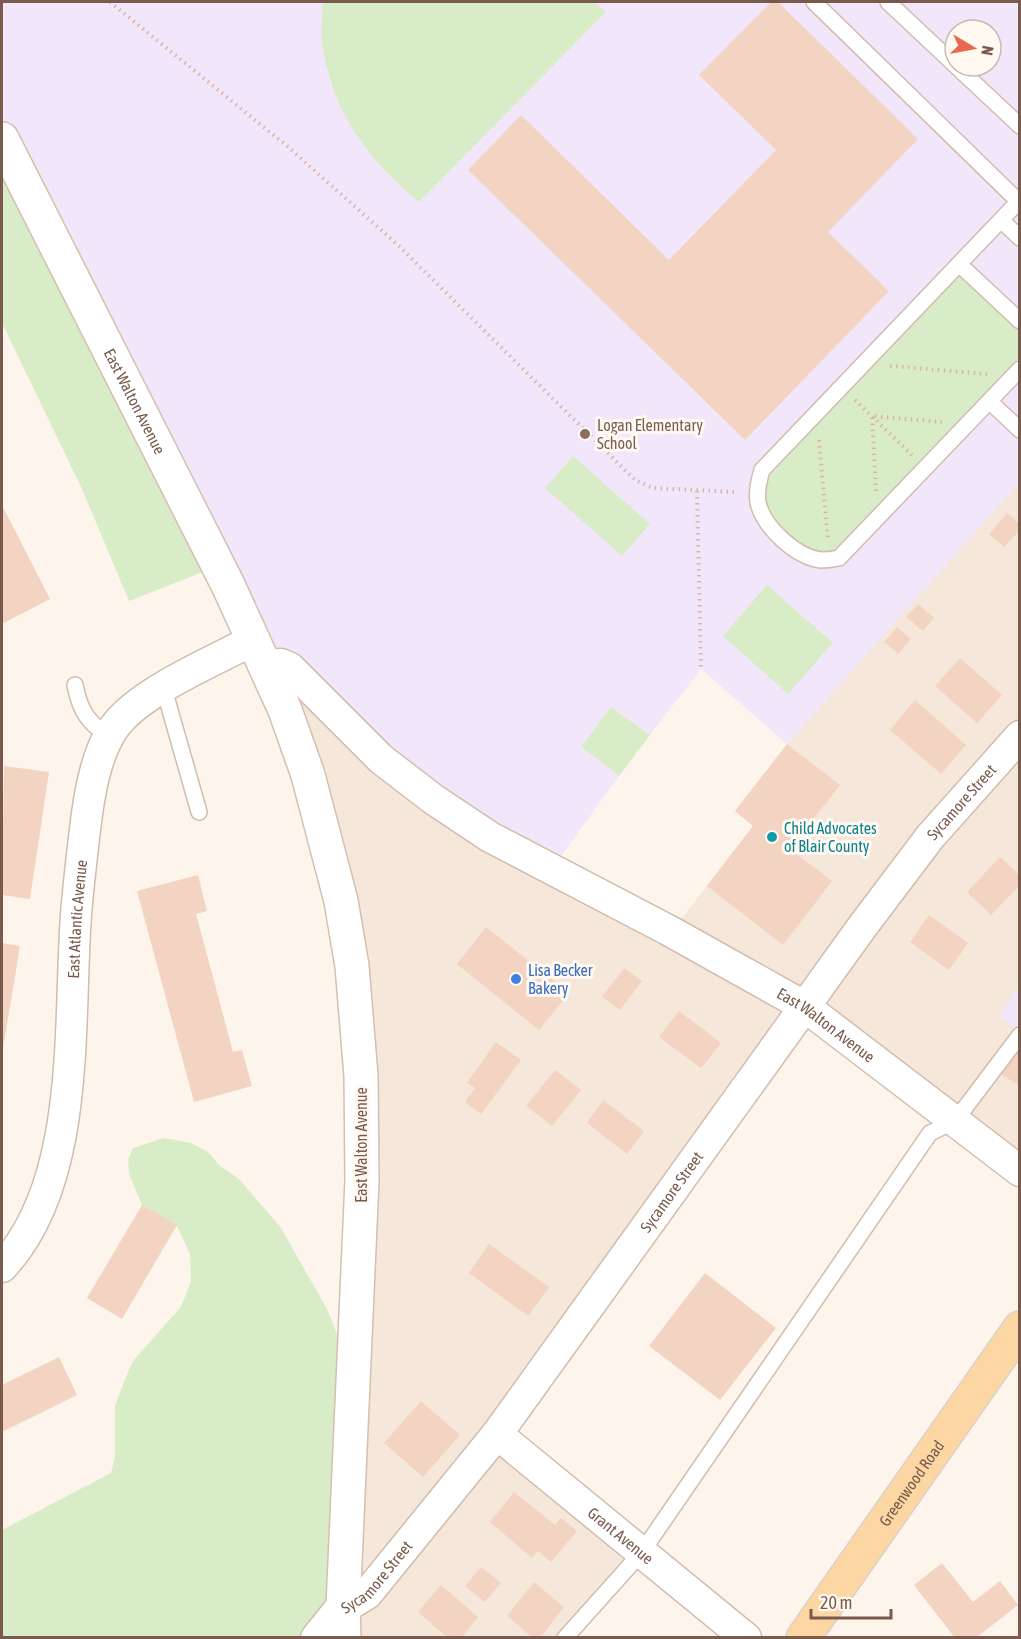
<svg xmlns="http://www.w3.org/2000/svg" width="1021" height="1639" font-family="'Asap Condensed',sans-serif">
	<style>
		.residential { fill: #f5e7d9 }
		.education { fill: #f2e7fa; fill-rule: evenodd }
		.green { fill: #d8ecc8 }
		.building { fill: #f3d3c2 }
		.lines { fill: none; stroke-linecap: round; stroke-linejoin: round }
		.lane-casing { stroke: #d1bcaf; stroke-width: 18 }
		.street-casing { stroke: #d1bcaf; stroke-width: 33 }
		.secondary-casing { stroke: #d6bfaf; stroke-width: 36 }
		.primary-casing { stroke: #dad1cd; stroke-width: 36 }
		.path { stroke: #d9b6a4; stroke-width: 4; stroke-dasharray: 1.5 4.5; stroke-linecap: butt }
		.lane { stroke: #fff; stroke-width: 15 }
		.street { stroke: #fff; stroke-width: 30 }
		.secondary { stroke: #fff; stroke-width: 33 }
		.primary { stroke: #fcd7a3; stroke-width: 33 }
		.education-dot { fill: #8d6e63; stroke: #fff9f2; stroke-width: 2 }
		.culture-dot { fill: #0f9aa8; stroke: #fff9f2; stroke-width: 2 }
		.shop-dot { fill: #3f7fe0; stroke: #fff9f2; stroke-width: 2 }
		.labels { text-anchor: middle; stroke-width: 6; stroke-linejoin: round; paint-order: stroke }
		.street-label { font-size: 16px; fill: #7a5a4c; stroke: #fff9f2 }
		.education-label { font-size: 16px; fill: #785e54; stroke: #fff9f2; text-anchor: start }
		.culture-label { font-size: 16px; fill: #0d838f; stroke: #fff9f2; text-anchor: start }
		.shop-label { font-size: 16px; fill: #366cbe; stroke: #fff9f2; text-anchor: start }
	</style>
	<rect width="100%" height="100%" fill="#fdf5eb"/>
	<!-- residential -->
	<path class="residential" d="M1018,482L1020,986L999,1015L1019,1031V1171L804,1006L497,1434L641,1552L565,1637H345L362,1077L281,664L333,711L671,932L753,826L735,811L787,744Z"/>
	<!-- education -->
	<path class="education" d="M2,2H1019V483L787,744L701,669L650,735L611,707L581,747L619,776L551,870L490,837L281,663L2,147ZM955,30H991V66H955Z
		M1019,986V1031L999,1015Z"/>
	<!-- green -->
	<path class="green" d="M323,2H594L606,12L419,202C367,159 332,112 322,43C320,30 323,15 323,2Z
		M2,148L218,566L129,601L82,489L2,323Z
		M960,265L1019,322V369L840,558L821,559L766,521L762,470Z
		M573,456L650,524L622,556L545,488Z
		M767,585L833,643L788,694L723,636Z
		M611,707L650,735L619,776L581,747Z
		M164,1138L191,1143L208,1152L219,1165L239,1179L281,1228L327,1309L346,1357L343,1608L315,1637H2V1530L111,1473L115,1456V1406L125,1379L133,1361L181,1307L191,1281L190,1254L177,1226L142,1205L129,1174L128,1160L133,1148Z"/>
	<!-- building -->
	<path class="building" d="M771,2H778L918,139L828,232L889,291L745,440L468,170L521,115L669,260L776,150L699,75Z
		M4,509L50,599L2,624V510Z
		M1007,513L1020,524V530L1004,547L989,534Z
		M918,604L934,618L923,631L906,617Z
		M897,627L911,639L898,654L884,642Z
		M960,658L1002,695L977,723L935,686Z
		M915,700L966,745L941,774L890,730Z
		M787,744L840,785L790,849L832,881L783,945L707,886L753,826L735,811Z
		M4,766L49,772L30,899L2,895Z
		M1000,857L1020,876V885L991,915L967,892Z
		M198,875L207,911L196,914L233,1052L242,1050L252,1086L194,1102L137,891Z
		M929,915L968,943L949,970L910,942Z
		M486,927L569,993L539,1030L457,964Z
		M2,943L20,946L3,1049H2Z
		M624,968L642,981L620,1010L602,997Z
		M679,1011L721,1043L701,1068L659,1037Z
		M496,1042L521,1060L481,1114L465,1102L475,1088L467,1083Z
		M1020,1045V1086L994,1070Z
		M555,1070L581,1090L552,1126L526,1106Z
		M603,1100L644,1131L627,1154L587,1123Z
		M142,1205L177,1225L122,1319L87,1298Z
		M489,1244L549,1287L528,1316L469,1273Z
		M705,1273L776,1328L720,1400L649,1346Z
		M59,1357L77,1395L2,1432V1385Z
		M421,1401L460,1435L423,1477L384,1443Z
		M514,1492L555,1525L561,1518L577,1531L551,1562L538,1551L532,1558L490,1522Z
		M942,1563L973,1602L1000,1581L1018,1605L976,1638H955L914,1585Z
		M481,1567L501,1583L485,1602L465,1586Z
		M534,1582L564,1607L540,1638H533L507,1616Z
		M441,1585L478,1617L461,1638H448L418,1612Z"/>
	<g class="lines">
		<defs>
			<path id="lane" d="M814,2L1018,201
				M888,2L955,65
				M956,66L1020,126
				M1020,200L762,470C759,480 756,491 758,502C763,527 796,557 821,560C827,560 834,559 839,558L1020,369
				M1001,220L1020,238
				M960,265L1020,321
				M989,401L1020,430
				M75,685C80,711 88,723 110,737
				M164,689L199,812
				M565,1638L642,1552L930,1133L955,1121L1020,1035"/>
			<g id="street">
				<path id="s1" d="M265,665L281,664L290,668L381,759L433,799L490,837L668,930L804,1006L1020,1171"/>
				<path id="s2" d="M2,1267C82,1182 68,1023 76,915C78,889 81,864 84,838C88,802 95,746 121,719C151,687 214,661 253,640"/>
				<path id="s3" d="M497,1434L746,1638"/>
				<path id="s4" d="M316,1638L336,1613L367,1594L497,1434L862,927L930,837L1020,736"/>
			</g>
			<g id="secondary">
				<path id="s5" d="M2,139L228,585L285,710L308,775L341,901L352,966L361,1076L362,1180L343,1607L344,1638"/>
			</g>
			<g id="primary">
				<path id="s6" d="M803,1638L1020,1328"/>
			</g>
		</defs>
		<!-- lane casing -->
		<use href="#lane" class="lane-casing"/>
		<!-- street casing -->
		<use href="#street" class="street-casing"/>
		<!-- secondary casing -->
		<use href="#secondary" class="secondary-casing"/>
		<!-- primary casing -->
		<use href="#primary" class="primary-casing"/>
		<!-- path -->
		<path class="path" d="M110,2L287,146L400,247L635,480L653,488L737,492
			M890,366L987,374
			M855,400L912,455
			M819,440L828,540
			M697,491L701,669
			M876,491L872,416L942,422"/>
		<!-- lane -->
		<use href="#lane" class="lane"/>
		<!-- street -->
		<use href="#street" class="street"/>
		<!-- secondary -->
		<use href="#secondary" class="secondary"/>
		<!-- primary -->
		<use href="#primary" class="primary"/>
	</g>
	<!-- markers -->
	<circle class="education-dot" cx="585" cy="434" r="6"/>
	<circle class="culture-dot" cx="772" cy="837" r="6"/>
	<circle class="shop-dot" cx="516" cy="979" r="6"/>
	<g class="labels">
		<!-- street labels -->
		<g class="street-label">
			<text dy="6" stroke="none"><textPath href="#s5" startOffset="294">East Walton Avenue</textPath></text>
			<text dy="6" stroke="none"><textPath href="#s4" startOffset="1059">Sycamore Street</textPath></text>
			<text dy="6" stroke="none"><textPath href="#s2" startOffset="363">East Atlantic Avenue</textPath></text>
			<text dy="6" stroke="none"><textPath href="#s1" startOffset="674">East Walton Avenue</textPath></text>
			<text transform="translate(361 1145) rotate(-90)" y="6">East Walton Avenue</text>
			<text dy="6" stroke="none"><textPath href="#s4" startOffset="573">Sycamore Street</textPath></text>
			<text dy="6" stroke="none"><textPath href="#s6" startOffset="189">Greenwood Road</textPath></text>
			<text dy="6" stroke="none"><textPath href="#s3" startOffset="160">Grant Avenue</textPath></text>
			<text dy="6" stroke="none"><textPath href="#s4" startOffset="87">Sycamore Street</textPath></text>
		</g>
		<!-- education labels -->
		<g class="education-label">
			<text x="597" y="431">Logan Elementary<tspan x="597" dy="18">School</tspan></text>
		</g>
		<!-- culture labels -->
		<g class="culture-label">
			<text x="784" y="834">Child Advocates<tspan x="784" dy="18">of Blair County</tspan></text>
		</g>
		<!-- shop labels -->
		<g class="shop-label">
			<text x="528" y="976">Lisa Becker<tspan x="528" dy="18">Bakery</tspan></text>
		</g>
	</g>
	<!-- border -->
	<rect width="1021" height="1639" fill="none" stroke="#7a5a4c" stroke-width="6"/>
	<!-- north arrow -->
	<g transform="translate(973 48) rotate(100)"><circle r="28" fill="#fff9f2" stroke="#cab9b0" stroke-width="1.5"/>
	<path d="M0-4.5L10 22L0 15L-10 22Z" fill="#e9694e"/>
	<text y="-9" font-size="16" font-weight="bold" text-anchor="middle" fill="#7a5a4c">N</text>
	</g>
	<!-- scale -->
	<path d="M811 1609v9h80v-9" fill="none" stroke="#7a5a4c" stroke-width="3"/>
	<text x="820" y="1609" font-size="18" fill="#7a5a4c" stroke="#fff9f2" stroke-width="4.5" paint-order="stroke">20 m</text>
</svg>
